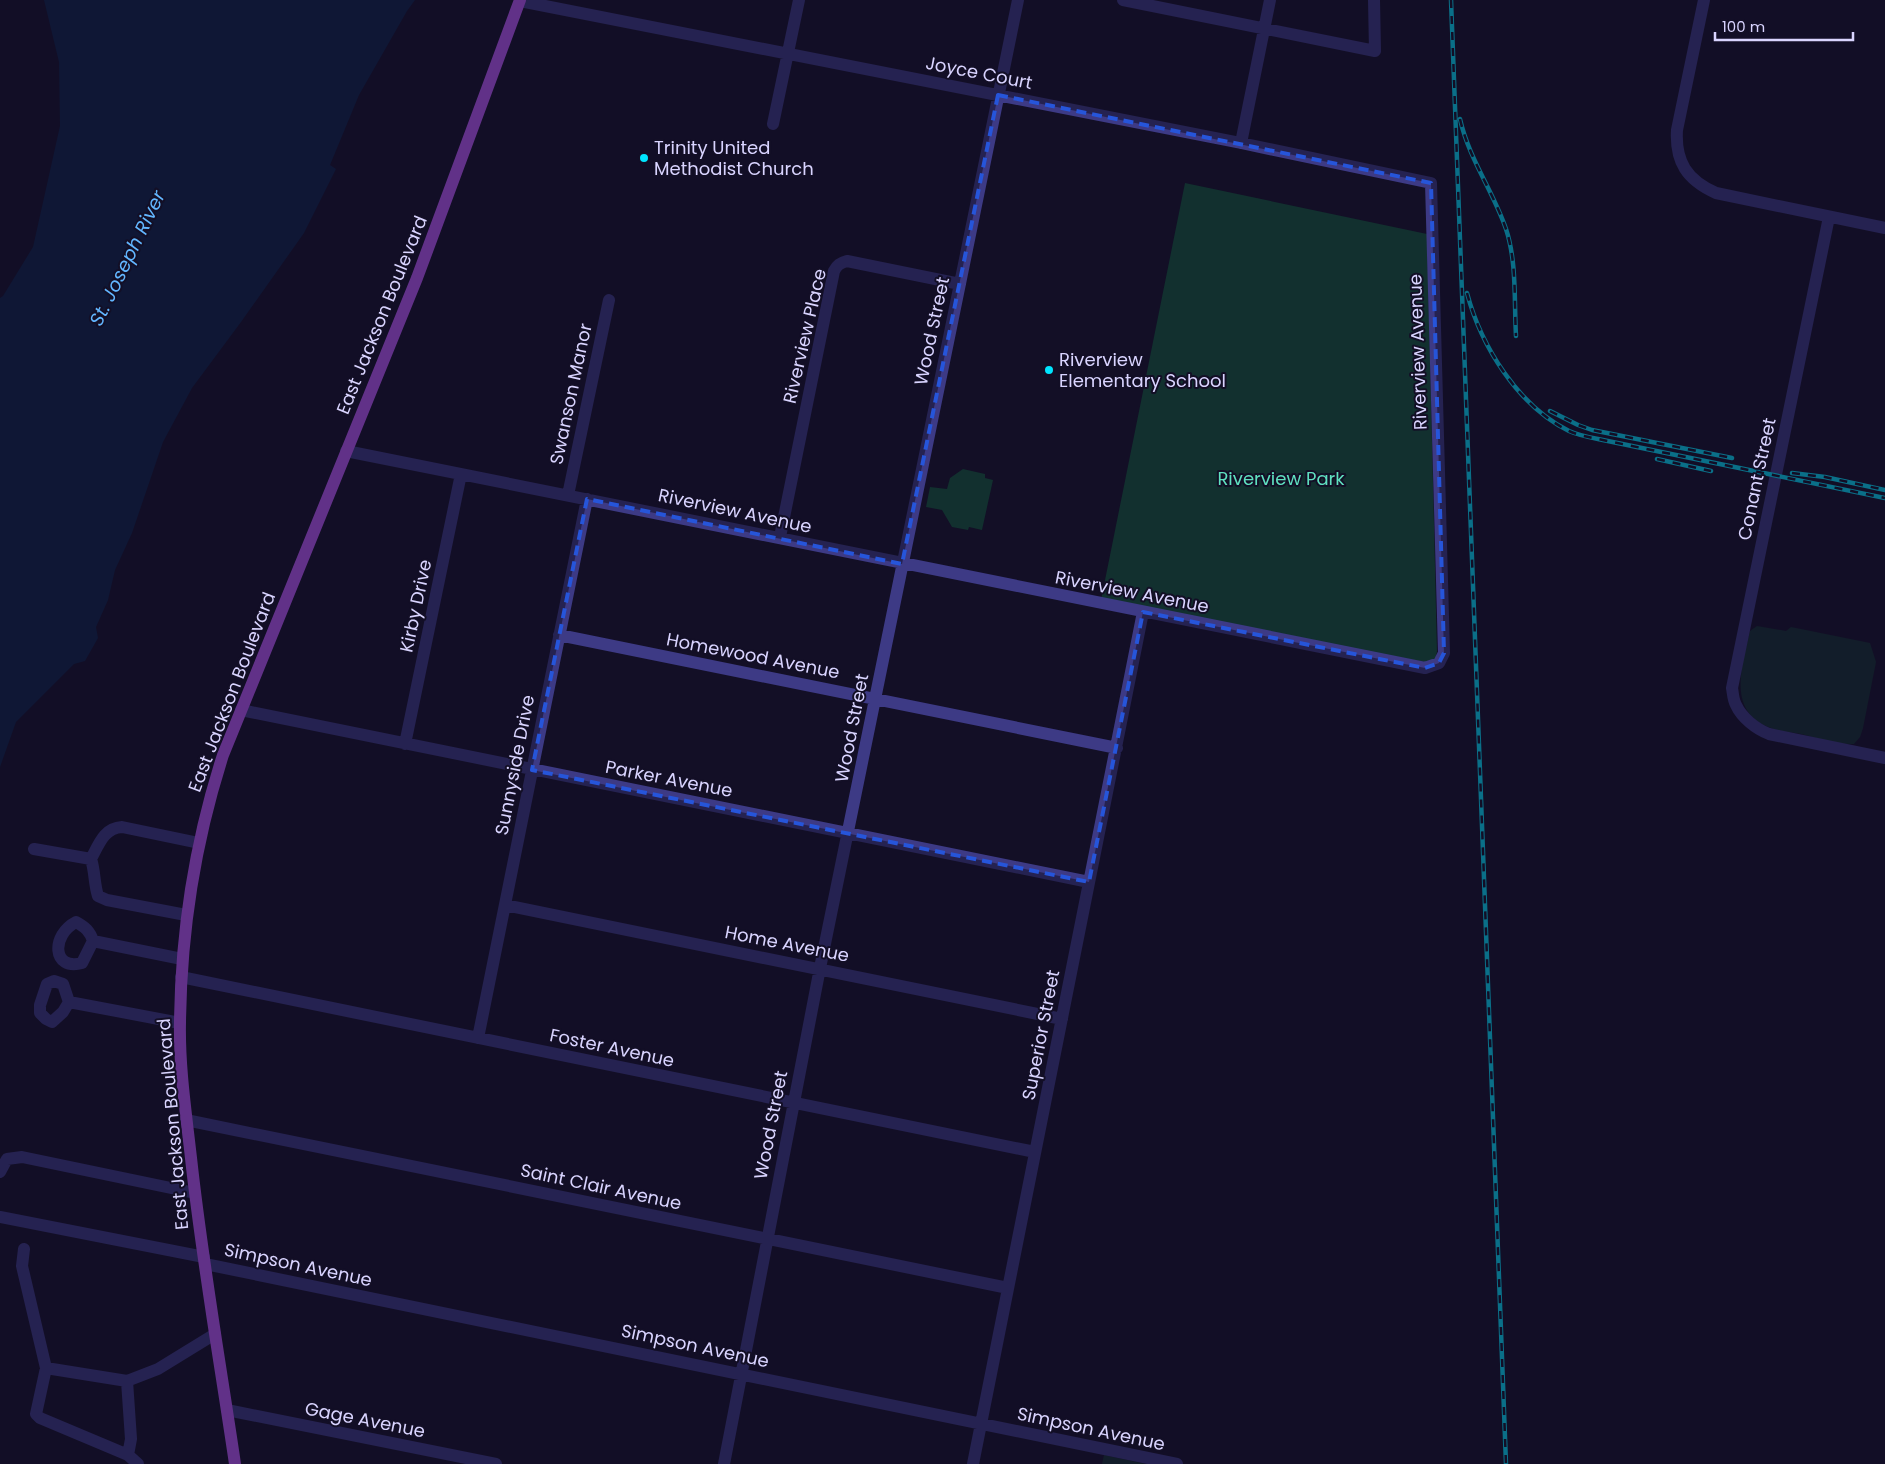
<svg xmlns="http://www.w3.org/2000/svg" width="1885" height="1464" font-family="Poppins,sans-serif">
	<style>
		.green { fill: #12302f }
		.water { fill: #0c2248 }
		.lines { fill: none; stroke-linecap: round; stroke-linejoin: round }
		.minor { stroke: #3d3a85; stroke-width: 12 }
		.major { stroke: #c25bff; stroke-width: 12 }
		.rail-casing { stroke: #00e5ff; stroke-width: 4.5 }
		.rail { stroke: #130f26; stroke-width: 2.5; stroke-dasharray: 8; stroke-linecap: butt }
		.marked { fill: none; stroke: #2655da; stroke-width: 4; stroke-dasharray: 10 6; stroke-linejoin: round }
		.poi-dot { fill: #00e5ff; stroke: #130f26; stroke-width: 2 }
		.labels { text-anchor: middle; stroke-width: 4; stroke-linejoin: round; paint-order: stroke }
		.street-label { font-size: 18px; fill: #d9d4ff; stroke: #130f26 }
		.poi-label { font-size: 18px; fill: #d9d4ff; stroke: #130f26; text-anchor: start }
		.park-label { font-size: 18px; fill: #5fe0c0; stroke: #130f26 }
		.water-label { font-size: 19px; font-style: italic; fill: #62b6ff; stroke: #130f26 }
	</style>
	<rect width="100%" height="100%" fill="#130f26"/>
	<!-- green -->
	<path class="green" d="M1185,183L1427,234L1437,651L1436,658L1429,663L1101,600Z
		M963,469L985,474V478L993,480L982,530L969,527L968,530L952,527L942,510L926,507L930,487L947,489L950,478Z
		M1757,626L1786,631L1791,627L1870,643L1876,662L1863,728L1860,737L1854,744C1838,745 1818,738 1801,734C1792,732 1781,732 1771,728C1726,712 1742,666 1750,631Z
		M1104,1455L1146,1464H1102Z"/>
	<!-- water -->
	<path class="water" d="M44,0H415L407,11L359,95L330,165L336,169L304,233L241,322L192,388L163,442L132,533L115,570L108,600L96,627L98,638L85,661L74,664L16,722L0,767V298L3,296L33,247L60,126L59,62Z"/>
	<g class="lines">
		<!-- minor -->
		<path class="minor" d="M1123,0L1375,51L1374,0
			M1704,0L1677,130C1675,162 1687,180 1716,193L1885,228
			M773,124L799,0
			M1241,143L1270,0
			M1829,217L1732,688C1733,693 1733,700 1736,705C1742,718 1756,729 1769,734L1885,758
			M346,451L1425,668L1439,663L1444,653L1431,183L1241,143L520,1
			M568,495L609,300
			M780,537L834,271C837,265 840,263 847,261L960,284
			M559,635L1117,748
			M241,710L1089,882
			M405,744L461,474
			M34,849L91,859
			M505,905L1062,1019
			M186,915L107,900L98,896C94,884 95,871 91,859C99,844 104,828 122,827L199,843
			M76,922C85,927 90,931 93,941L82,963C52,971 51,935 76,922Z
			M93,941L182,959
			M181,977L1035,1152
			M54,981L63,984L69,1002L63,1012L52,1022L46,1019L40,1013V1005L47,984Z
			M69,1002L180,1023
			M478,1038L587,499
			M186,1120L1008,1288
			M0,1172L7,1159L22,1157L195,1193
			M0,1217L204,1257
			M24,1249L22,1266L46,1368
			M205,1264L1177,1464
			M127,1381L131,1439L128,1455
			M227,1410L496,1464
			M138,1464L128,1455L40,1418L36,1414L46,1368L127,1381L158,1369L215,1334
			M724,1464L820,968L1018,0
			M973,1464L1143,612"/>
		<!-- major -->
		<path class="major" d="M235,1464C220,1362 202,1260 191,1158C186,1113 179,1067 180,1022C181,931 195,842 223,755L417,278L520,0"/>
		<defs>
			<path id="rail" d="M1451,0L1506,1464
				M1460,119C1469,159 1493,191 1506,229C1517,262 1514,302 1516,336
				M1467,293C1481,346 1518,406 1569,431C1578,435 1588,437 1598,439L1885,498
				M1550,411L1578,425L1592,430L1732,458
				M1657,459L1711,471
				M1792,473L1825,477L1885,490"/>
		</defs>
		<!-- rail casing -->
		<use href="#rail" class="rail-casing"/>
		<!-- rail -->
		<use href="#rail" class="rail"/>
	</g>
	<!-- marked area -->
	<path d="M0 0H1885V1464H0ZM998,95L1431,183L1444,653L1439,663L1425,668L1143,612L1089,882L532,770L587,499L902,564Z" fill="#130f26" fill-opacity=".55" fill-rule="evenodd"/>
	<path class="marked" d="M998,95L1431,183L1444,653L1439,663L1425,668L1143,612L1089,882L532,770L587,499L902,564Z"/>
	<!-- markers -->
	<g class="poi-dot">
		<circle cx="644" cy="158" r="5"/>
		<circle cx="1049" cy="370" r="5"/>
	</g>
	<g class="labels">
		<!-- street labels -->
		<g class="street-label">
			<text transform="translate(979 73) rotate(11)" y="6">Joyce Court</text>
			<text transform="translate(382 315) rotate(-68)" y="6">East Jackson Boulevard</text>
			<text transform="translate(932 331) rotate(-78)" y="6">Wood Street</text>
			<text transform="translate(805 336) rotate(-77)" y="6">Riverview Place</text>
			<text transform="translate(1418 352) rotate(-92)" y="6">Riverview Avenue</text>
			<text transform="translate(571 394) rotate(-78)" y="6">Swanson Manor</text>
			<text transform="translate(1757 479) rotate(-78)" y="6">Conant Street</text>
			<text transform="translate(735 511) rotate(12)" y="6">Riverview Avenue</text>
			<text transform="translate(1132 592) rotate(11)" y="6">Riverview Avenue</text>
			<text transform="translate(416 606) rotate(-78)" y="6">Kirby Drive</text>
			<text transform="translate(753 656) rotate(11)" y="6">Homewood Avenue</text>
			<text transform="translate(232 692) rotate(-69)" y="6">East Jackson Boulevard</text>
			<text transform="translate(852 728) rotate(-79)" y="6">Wood Street</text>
			<text transform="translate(515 765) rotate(-79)" y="6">Sunnyside Drive</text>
			<text transform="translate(669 779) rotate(11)" y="6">Parker Avenue</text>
			<text transform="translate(787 944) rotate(11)" y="6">Home Avenue</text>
			<text transform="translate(1041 1035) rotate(-79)" y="6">Superior Street</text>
			<text transform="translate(612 1048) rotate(12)" y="6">Foster Avenue</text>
			<text transform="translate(173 1124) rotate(-95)" y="6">East Jackson Boulevard</text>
			<text transform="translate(771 1125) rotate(-79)" y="6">Wood Street</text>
			<text transform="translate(601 1187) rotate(12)" y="6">Saint Clair Avenue</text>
			<text transform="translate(298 1265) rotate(12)" y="6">Simpson Avenue</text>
			<text transform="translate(695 1346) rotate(12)" y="6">Simpson Avenue</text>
			<text transform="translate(365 1420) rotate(11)" y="6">Gage Avenue</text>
			<text transform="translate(1091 1429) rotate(12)" y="6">Simpson Avenue</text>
		</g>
		<!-- poi labels -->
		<g class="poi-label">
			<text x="654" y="154">Trinity United<tspan x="654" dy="21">Methodist Church</tspan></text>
			<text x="1059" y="366">Riverview<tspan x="1059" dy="21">Elementary School</tspan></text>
		</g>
		<!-- park labels -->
		<g class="park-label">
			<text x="1281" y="485">Riverview Park</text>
		</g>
		<!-- water labels -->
		<g class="water-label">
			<text transform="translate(127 258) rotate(-64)" y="7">St. Joseph River</text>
		</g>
	</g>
	<!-- scale -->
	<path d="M1715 32v8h138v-8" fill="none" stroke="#d9d4ff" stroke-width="2.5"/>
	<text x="1722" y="32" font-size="15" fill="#d9d4ff" stroke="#130f26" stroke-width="4" paint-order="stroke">100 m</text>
</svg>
